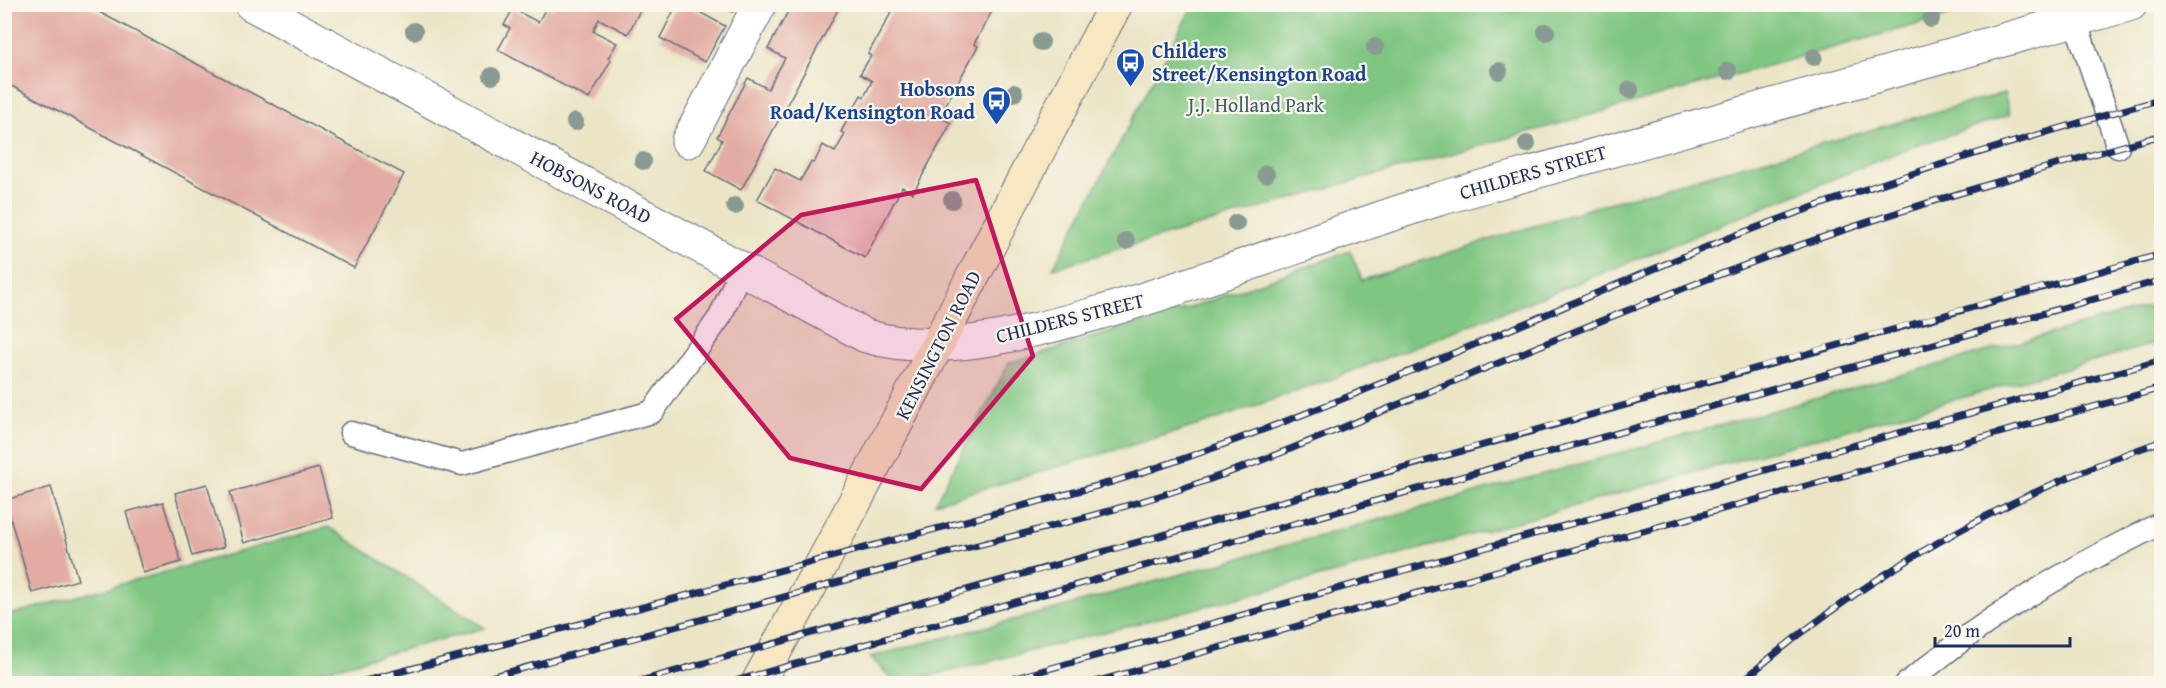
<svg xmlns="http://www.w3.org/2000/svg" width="2166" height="688" font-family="'Gentium Book Plus',serif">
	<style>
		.green { fill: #7fc681; stroke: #4d7a70; stroke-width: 1.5 }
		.building { fill: #e2aca2 }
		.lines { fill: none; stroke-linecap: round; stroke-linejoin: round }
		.lane-casing { stroke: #646f82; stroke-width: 25 }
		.street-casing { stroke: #646f82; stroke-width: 35 }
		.secondary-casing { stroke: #646f82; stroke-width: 35 }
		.lane { stroke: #fff; stroke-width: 22 }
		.street { stroke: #fff; stroke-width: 33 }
		.secondary { stroke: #f7e8c3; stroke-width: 33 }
		.rail-casing { stroke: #1b2f5e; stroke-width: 7 }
		.rail { stroke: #fbf7ec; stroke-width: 4.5; stroke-dasharray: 14; stroke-linecap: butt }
		.tree { fill: #899a92 }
		.marked { fill: #c2185b; fill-opacity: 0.2; stroke: #c2185b; stroke-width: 4.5; stroke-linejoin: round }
		.labels { text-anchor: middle; stroke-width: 4.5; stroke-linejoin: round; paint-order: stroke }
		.transit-label { font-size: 20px; font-weight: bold; fill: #164399; stroke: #fbf7ec; text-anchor: start }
		.park-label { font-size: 20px; fill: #395c68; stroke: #fbf7ec }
		.street-label { font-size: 20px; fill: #1b2f5e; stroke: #fbf7ec }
	</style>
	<rect width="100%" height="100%" fill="#fbf7ec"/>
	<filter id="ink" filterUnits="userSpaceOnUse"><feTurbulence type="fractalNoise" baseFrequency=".0167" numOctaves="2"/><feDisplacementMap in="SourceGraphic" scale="12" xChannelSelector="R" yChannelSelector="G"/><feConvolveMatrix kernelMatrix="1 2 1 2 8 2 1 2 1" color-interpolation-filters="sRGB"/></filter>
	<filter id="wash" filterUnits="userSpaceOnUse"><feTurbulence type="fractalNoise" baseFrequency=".008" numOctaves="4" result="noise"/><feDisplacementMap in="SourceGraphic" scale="24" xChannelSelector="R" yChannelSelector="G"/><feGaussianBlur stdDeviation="1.35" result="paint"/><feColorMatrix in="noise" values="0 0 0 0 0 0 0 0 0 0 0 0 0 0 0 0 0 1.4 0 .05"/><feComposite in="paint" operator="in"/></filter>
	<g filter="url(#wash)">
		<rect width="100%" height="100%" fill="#ebe5c6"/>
		<!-- green -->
		<path class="green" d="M1193,5V4L1987,5L1375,175L1053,268Z
			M2004,93L2010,115L1909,148L1593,277L1329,380L1203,424L935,503L1009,363L1192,307L1350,251L1362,280L1594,207Z
			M2161,303V342L1335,573L905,683H896L870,657L1048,611Z
			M328,527L485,628L276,683H5V616Z"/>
		<g id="blocks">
			<!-- building -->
			<path class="building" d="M4,4H84L404,174L354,268L4,82Z
				M556,4H643L628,34L599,19L593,31L617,43L608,58L611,60L589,99L498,50L510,28L504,25L513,9L538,22L547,6L553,10Z
				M677,4H685L725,26L705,62L660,38Z
				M719,4H737L733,12Z
				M792,4H841L741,190L706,171L722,140L717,137L748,78L768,89L785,58L768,49Z
				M896,4H996L974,44L978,46L939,117L951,123L913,193L902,187L865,258L757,200L775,168L800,181L811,162L814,163L823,145L835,152L845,134L841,132L861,95L864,97L872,81L860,74L871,56L868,54Z
				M319,468L333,518L244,543L230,492Z
				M207,484L224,547L192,556L175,493Z
				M51,487L78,580L32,593L5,500Z
				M163,502L181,562L143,573L126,512Z"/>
		</g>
	</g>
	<g filter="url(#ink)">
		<use href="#blocks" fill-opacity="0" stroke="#646f82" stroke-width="1.5"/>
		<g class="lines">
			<defs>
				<path id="lane" d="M2075,20L2118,147
					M351,433L462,464L652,412L720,317L741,269
					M1906,684C1928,667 1949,649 1972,633C2031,591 2096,555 2162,523"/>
				<path id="street" d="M251,4L866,336C940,358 1025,333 1098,313C1213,280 1324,235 1439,199L2131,4
					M688,141L760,4"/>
				<path id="secondary" d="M757,684C881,459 995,230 1116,4"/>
			</defs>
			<!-- lane casing -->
			<use href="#lane" class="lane-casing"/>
			<!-- street casing -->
			<use href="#street" class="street-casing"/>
			<!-- secondary casing -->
			<use href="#secondary" class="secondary-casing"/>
			<!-- lane -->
			<use href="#lane" class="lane"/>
			<!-- street -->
			<use href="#street" class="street"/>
			<!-- secondary -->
			<use href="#secondary" class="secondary"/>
			<defs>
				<path id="rail" d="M354,684L1112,482C1269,433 1421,367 1573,303C1628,280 1683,256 1739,234C1877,182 2019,139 2162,99
					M465,684C610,645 754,605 898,566C993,540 1090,519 1184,488C1261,463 1334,431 1409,400C1525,352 1641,303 1759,260C1891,211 2026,173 2162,135
					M629,684C1141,544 1650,395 2162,254
					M724,684L2162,280
					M994,684L2162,360
					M1087,684L2162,388
					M1739,684C1864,575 2006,495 2162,441"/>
			</defs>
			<!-- rail casing -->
			<use href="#rail" class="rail-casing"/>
			<!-- rail -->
			<use href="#rail" class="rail"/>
		</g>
		<!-- trees -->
		<g class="tree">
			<circle cx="1931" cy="19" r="9"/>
			<circle cx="414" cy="31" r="9"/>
			<circle cx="1546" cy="32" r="9"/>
			<circle cx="1041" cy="42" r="9"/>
			<circle cx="1375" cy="47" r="9"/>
			<circle cx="1814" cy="57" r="9"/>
			<circle cx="1499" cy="71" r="9"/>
			<circle cx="1728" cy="71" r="9"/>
			<circle cx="492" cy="76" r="9"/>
			<circle cx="1630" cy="90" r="9"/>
			<circle cx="1014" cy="93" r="9"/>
			<circle cx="575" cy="122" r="9"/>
			<circle cx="1527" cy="144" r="9"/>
			<circle cx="643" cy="161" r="9"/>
			<circle cx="1266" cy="174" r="9"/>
			<circle cx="952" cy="200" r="9"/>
			<circle cx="735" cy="206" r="9"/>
			<circle cx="1236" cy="223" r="9"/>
			<circle cx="1126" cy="241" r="9"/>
		</g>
	</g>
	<!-- marked area -->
	<path class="marked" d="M976,180L1033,356L921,489L790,458L676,319L801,215Z"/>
	<!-- icons -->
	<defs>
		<symbol id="bus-pin" viewBox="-11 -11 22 30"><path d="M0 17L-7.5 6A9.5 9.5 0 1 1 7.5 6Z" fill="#1a4fb4" stroke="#fbf7ec"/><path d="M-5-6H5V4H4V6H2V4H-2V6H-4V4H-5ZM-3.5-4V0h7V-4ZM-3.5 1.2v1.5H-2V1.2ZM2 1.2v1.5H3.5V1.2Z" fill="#fff"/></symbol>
	</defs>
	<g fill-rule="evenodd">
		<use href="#bus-pin" x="1114" y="46" width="33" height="45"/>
		<use href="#bus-pin" x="980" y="84" width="33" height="45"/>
	</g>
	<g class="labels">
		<!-- transit labels -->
		<g class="transit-label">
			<text x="1152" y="58">Childers<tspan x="1152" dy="23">Street/Kensington Road</tspan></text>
			<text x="975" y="96" text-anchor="end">Hobsons<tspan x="975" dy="23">Road/Kensington Road</tspan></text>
		</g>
		<!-- park labels -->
		<g class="park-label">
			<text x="1256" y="112">J.J. Holland Park</text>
		</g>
		<!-- street labels -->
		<g class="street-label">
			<text transform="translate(1533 172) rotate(-16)" y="7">CHILDERS STREET</text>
			<text transform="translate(591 187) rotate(28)" y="7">HOBSONS ROAD</text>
			<text transform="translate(1070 318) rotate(-14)" y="7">CHILDERS STREET</text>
			<text transform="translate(938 345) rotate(-63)" y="7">KENSINGTON ROAD</text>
		</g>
	</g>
	<!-- margin -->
	<rect width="2166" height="688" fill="none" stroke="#fbf7ec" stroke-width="24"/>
	<!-- scale -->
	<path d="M1935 637v9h135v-9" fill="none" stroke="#1b2f5e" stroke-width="3"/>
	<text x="1944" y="637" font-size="18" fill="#1b2f5e" stroke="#fbf7ec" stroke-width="4.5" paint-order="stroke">20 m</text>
</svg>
